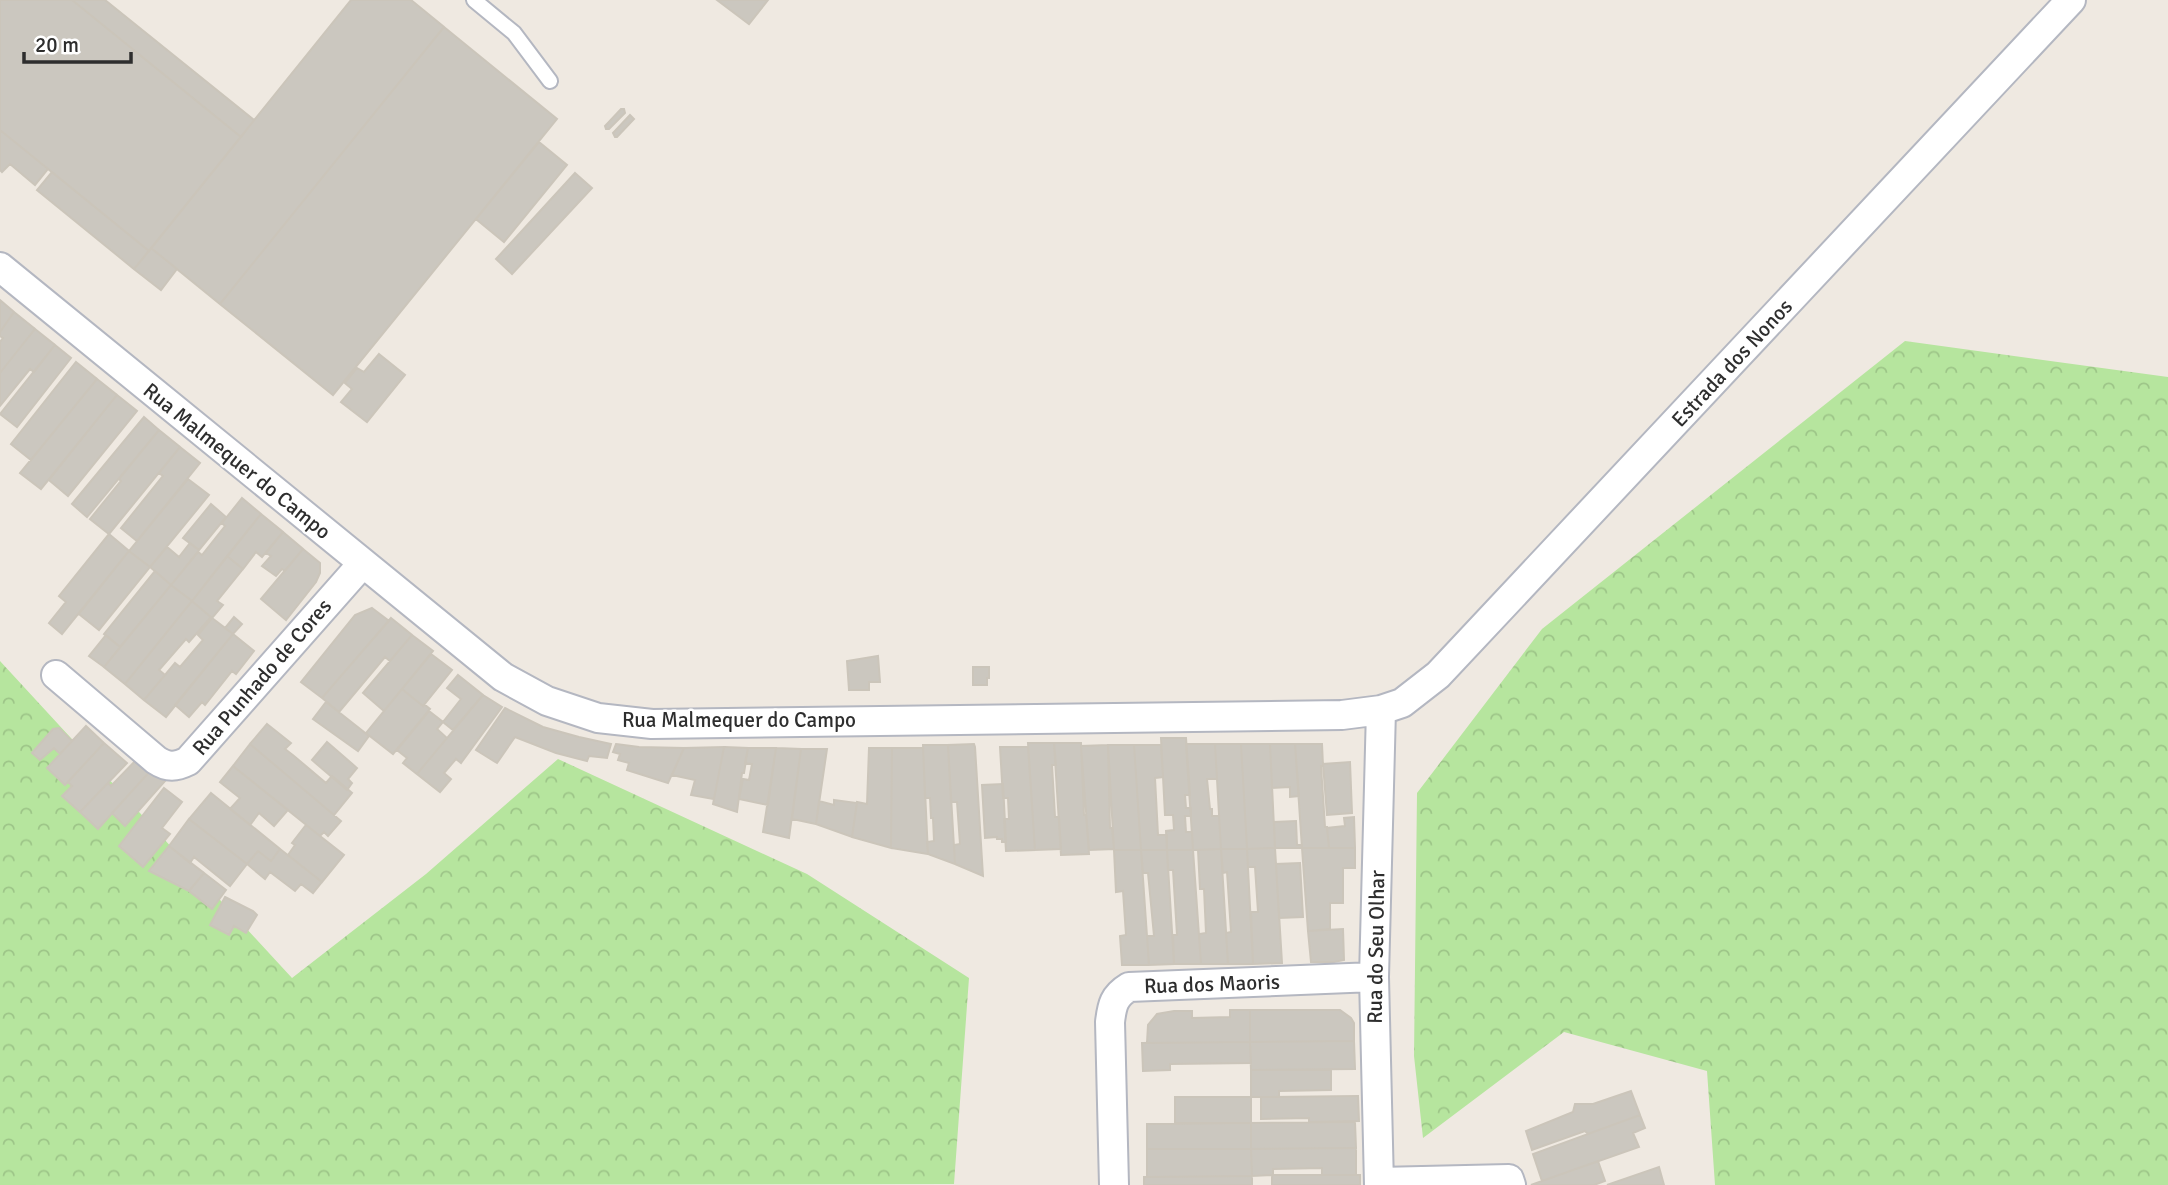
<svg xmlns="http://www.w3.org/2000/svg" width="2168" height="1185" font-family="Signika,sans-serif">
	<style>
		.forest { fill: url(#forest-crowns) }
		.building { fill: #cbc7bf; stroke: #cbc5ba; stroke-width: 2 }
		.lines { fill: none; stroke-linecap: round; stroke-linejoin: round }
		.service-casing { stroke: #b4b7c1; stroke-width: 18 }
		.minor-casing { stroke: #b4b7c1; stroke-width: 32 }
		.service { stroke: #fff; stroke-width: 14 }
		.minor { stroke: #fff; stroke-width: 28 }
		.labels { text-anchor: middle; stroke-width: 5; stroke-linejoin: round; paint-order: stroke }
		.street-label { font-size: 21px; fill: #2e2e2e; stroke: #fff }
	</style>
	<defs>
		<pattern id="forest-crowns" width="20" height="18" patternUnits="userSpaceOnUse" patternTransform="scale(1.75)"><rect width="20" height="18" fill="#b6e59e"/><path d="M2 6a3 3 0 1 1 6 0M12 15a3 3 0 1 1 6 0" fill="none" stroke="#9dc588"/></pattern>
	</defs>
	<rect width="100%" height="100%" fill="#efe9e1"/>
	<!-- forest -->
	<path class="forest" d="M1905,341L2168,377V1185H1715L1707,1071L1564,1032L1423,1138L1414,1056L1417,793L1542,629Z
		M0,661L292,978L426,874L558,759L807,874L969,978L954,1184L0,1185Z"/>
	<!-- building -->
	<path class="building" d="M0,0H72L241,137L149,251L0,130Z
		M72,0H105L254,120L241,137Z
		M351,0H411L444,27L220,304L151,248Z
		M717,0H768L749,24Z
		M444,27L557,119L333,395L220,304Z
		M621,109H624L625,113L609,129H606L605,126Z
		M630,115L634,119L617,137H615L613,133Z
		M0,130L48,169L35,185L10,164L2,172L0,170Z
		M539,142L567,165L504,242L476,219Z
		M52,172L149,251L134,269L37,190Z
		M575,173L592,188L512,274L496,259Z
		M151,248L177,269L161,290L134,269Z
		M0,300L14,312L0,332Z
		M14,312L35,329L0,373V342L3,338L0,336V332Z
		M35,329L55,345L34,372L30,369L0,406V373Z
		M55,345L71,358L17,427L0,414Z
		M379,354L405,375L367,422L341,402L352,389L345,383L357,368L364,372Z
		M76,362L97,379L31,460L11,444Z
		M97,379L117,395L41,489L20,473Z
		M117,395L137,411L68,496L49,480Z
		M144,417L159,430L87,517L72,504Z
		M159,430L180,447L109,534L90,519L121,481L119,479Z
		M180,447L200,463L137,541L121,528L163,476L159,473Z
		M188,479L209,495L150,567L129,551Z
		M242,498L261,514L192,601L171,585L198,552L202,555L225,526L222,523Z
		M211,504L226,517L199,550L183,538Z
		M261,514L283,532L262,557L256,552L243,569L227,556Z
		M283,532L303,549L285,571L282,569L276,576L262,566L271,556L266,553Z
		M109,534L129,551L62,634L49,623L66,602L59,596Z
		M190,543L199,550L171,585L150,567L167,547L179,557Z
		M303,549L320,563V573L316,582L286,620L261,599Z
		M129,551L150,567L99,630L79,614Z
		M227,556L243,569L217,601L223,605L212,618L192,601Z
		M155,571L171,585L120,647L104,634Z
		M171,585L192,601L125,684L104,667Z
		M192,601L211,617L189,642L186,639L159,670L165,675L144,700L125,684Z
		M372,608L389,621L322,698L301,682L355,615Z
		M234,617L242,624L233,634L225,628Z
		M212,618L233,634L166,717L144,700L175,663L180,667L203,640L198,635Z
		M391,618L412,635L390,661L385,657L339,712L322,698Z
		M233,634L254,651L236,674L232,671L205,705L202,702L189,717L175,705Z
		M106,635L120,647L104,667L89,656Z
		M412,635L433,651L384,711L363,693Z
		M431,654L452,670L423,706L402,689Z
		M878,656L880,682H869V690H849L847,661Z
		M973,667H989V678H987V685H973Z
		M458,675L483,695L453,730L443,722L461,699L447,688Z
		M402,689L423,706L425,705L430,709L393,754L366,733Z
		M483,695L502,707L461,763L456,759L444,773L451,779L440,792L417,774Z
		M326,702L369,736L358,751L313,719Z
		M505,708L543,727L579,737L611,744L607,758L589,756L587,761L556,753L515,737L497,763L476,750Z
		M429,711L443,722L437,729L447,738L417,774L403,763L407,758L397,750Z
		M267,724L291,743L285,749L294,756L326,783L332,776L352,793L334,815L250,744Z
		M86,726L104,743L65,785L47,768Z
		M59,728L72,741L60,754L54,748L40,760L32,753L53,729Z
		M1161,738H1186L1190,795H1185L1186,808H1191V816H1185L1186,832H1192L1193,850H1167L1166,831L1174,830L1173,815H1165Z
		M327,742L357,768L348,779L352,783L347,790L312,760Z
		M104,743L127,763L80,812L62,796L72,786L68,782Z
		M1028,743H1054L1056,765H1052L1055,817H1059L1061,849L1035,850Z
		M1054,743H1081L1084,815H1086L1089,854L1061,855Z
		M250,744L341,821L328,836L324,832L320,836L233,766Z
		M616,744L639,747L684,748L668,783L627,770L629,763L618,760L620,754L613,752Z
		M974,744L975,747L983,876L955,864L954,845L960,844L957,802H951L948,745Z
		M1186,744H1215L1217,779H1207L1210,809H1212V816H1219L1221,849L1193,850Z
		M1215,744H1241L1247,849H1221Z
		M1241,744H1270L1275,848L1247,849Z
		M1270,744H1295L1299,796L1290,797V787L1272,788Z
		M1295,744H1322L1323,766H1321L1325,827H1327L1329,848H1302Z
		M923,745H948L955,864L928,854L927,842L934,841L933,818H931L930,798H925Z
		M1108,745H1134L1141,850H1114Z
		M1108,745L1110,828H1112L1114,849L1089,850L1081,746Z
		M1134,745H1161L1163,777L1155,778L1158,835H1167V850H1141Z
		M724,747L748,748L744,773H742L737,812L713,804Z
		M724,747L714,799L691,795L695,780L672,775L684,748Z
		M1000,747H1028L1035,850L1006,851L1004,819H1009L1008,798H1003Z
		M748,748H776L768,805L739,799L743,779L749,780L752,764L745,763Z
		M776,748L801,749L789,838L763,832Z
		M869,748H892L891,848L852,837L857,802L867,804Z
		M892,748H923L928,854L891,848Z
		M801,749H827L816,824L792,819Z
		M138,758L152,769L98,829L80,812L108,783L111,786Z
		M1350,762L1352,813L1327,815L1323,764Z
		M233,766L288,810L274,826L259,813L250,825L230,809L240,798L220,782Z
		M152,769L166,780L125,826L112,813Z
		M1003,784L1006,842H1002V839H997V837L985,838L982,785Z
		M164,788L182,802L162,828L170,834L143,867L119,846Z
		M211,793L280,849L271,861L258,851L247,864L189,819Z
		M834,800L857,803L852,837L816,824L819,801L834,805Z
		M1354,817L1355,848H1329L1327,828L1345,826L1344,818Z
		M189,819L247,864L230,886L194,857L190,863L169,846Z
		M1296,821L1297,845H1302V848H1275L1274,822Z
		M306,825L344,855L322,882L288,855L295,845L292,843Z
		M169,846L204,873L189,891L149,871Z
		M1275,848L1282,963L1253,964L1251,912H1258L1255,867H1248L1247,849Z
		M1302,848H1355V868H1343V903H1330V929L1308,931Z
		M280,849L322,882L313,893L301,884L295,891L270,872L265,879L247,864L258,851L271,861Z
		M1221,849L1228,964H1201L1199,934L1206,933L1204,889H1200L1198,850Z
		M1221,849H1247L1253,964H1228L1226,933L1231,932L1227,872L1223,873Z
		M1114,850H1141L1149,965H1122L1120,936L1126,935L1123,891L1116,892Z
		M1141,850H1167L1174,964L1149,965L1147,936H1154L1148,873H1143Z
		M1167,850H1193L1201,964H1174L1173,935H1177L1173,870H1168Z
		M1300,863L1303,917L1279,918L1276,864Z
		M204,873L226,890L212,909L189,891Z
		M225,897L253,911L257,915L246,933L234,926L229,935L210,925Z
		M1343,929L1344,960L1334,962H1311L1308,931Z
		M1230,1010H1250V1042L1147,1043L1148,1025L1157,1014L1174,1011H1192V1018L1230,1017Z
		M1250,1010H1340L1351,1018L1354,1023V1041L1250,1042Z
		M1354,1041L1355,1069L1251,1070L1250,1042Z
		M1250,1042L1251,1063L1170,1064V1070L1143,1071L1142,1043Z
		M1251,1070H1331V1090L1279,1091V1097H1251Z
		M1631,1091L1640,1115L1588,1134L1585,1131L1532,1150L1526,1131L1573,1112L1575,1104H1593Z
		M1358,1096L1359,1121L1309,1122V1118L1261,1119V1097Z
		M1175,1097H1251V1123H1175Z
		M1640,1115L1645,1128L1633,1133L1639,1147L1542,1181L1533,1154Z
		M1355,1122L1356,1148L1251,1149V1123Z
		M1251,1123V1149H1147V1124Z
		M1356,1148V1175H1322V1168L1273,1169V1175L1252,1176L1251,1149Z
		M1147,1149H1251L1252,1176L1147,1177Z
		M1598,1161L1605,1181L1594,1185H1531Z
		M1659,1167L1664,1185H1607Z
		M1272,1175H1360V1185H1272Z
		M1252,1176V1185H1144V1177Z"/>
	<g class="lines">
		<defs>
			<path id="service" d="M474,0L514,33L550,81"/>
			<path id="minor" d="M0,267L503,677L547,701L598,718L652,724L1342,715L1381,710L1402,703L1438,675L2071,0
				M56,675L156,760C168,768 176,767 188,761L363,563
				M1379,1182L1509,1179L1511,1185
				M1114,1185L1110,1022C1112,1005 1114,996 1129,987L1374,977
				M1379,1185L1374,977L1381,710"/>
		</defs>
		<!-- service casing -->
		<use href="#service" class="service-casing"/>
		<!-- minor casing -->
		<use href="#minor" class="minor-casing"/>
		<!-- service -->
		<use href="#service" class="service"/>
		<!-- minor -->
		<use href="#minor" class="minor"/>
	</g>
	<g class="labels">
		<!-- street labels -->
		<g class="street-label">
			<text transform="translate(1732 363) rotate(-47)" y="7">Estrada dos Nonos</text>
			<text transform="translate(237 461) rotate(39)" y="7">Rua Malmequer do Campo</text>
			<text transform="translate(262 677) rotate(-49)" y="7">Rua Punhado de Cores</text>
			<text x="739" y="727">Rua Malmequer do Campo</text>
			<text transform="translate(1376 947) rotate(-89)" y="7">Rua do Seu Olhar</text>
			<text transform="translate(1212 984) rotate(-2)" y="7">Rua dos Maoris</text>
		</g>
	</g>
	<!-- scale -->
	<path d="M24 52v10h107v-10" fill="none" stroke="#2e2e2e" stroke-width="3.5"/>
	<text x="35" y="52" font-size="21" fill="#2e2e2e" stroke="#ffffff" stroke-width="5" paint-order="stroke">20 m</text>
</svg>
